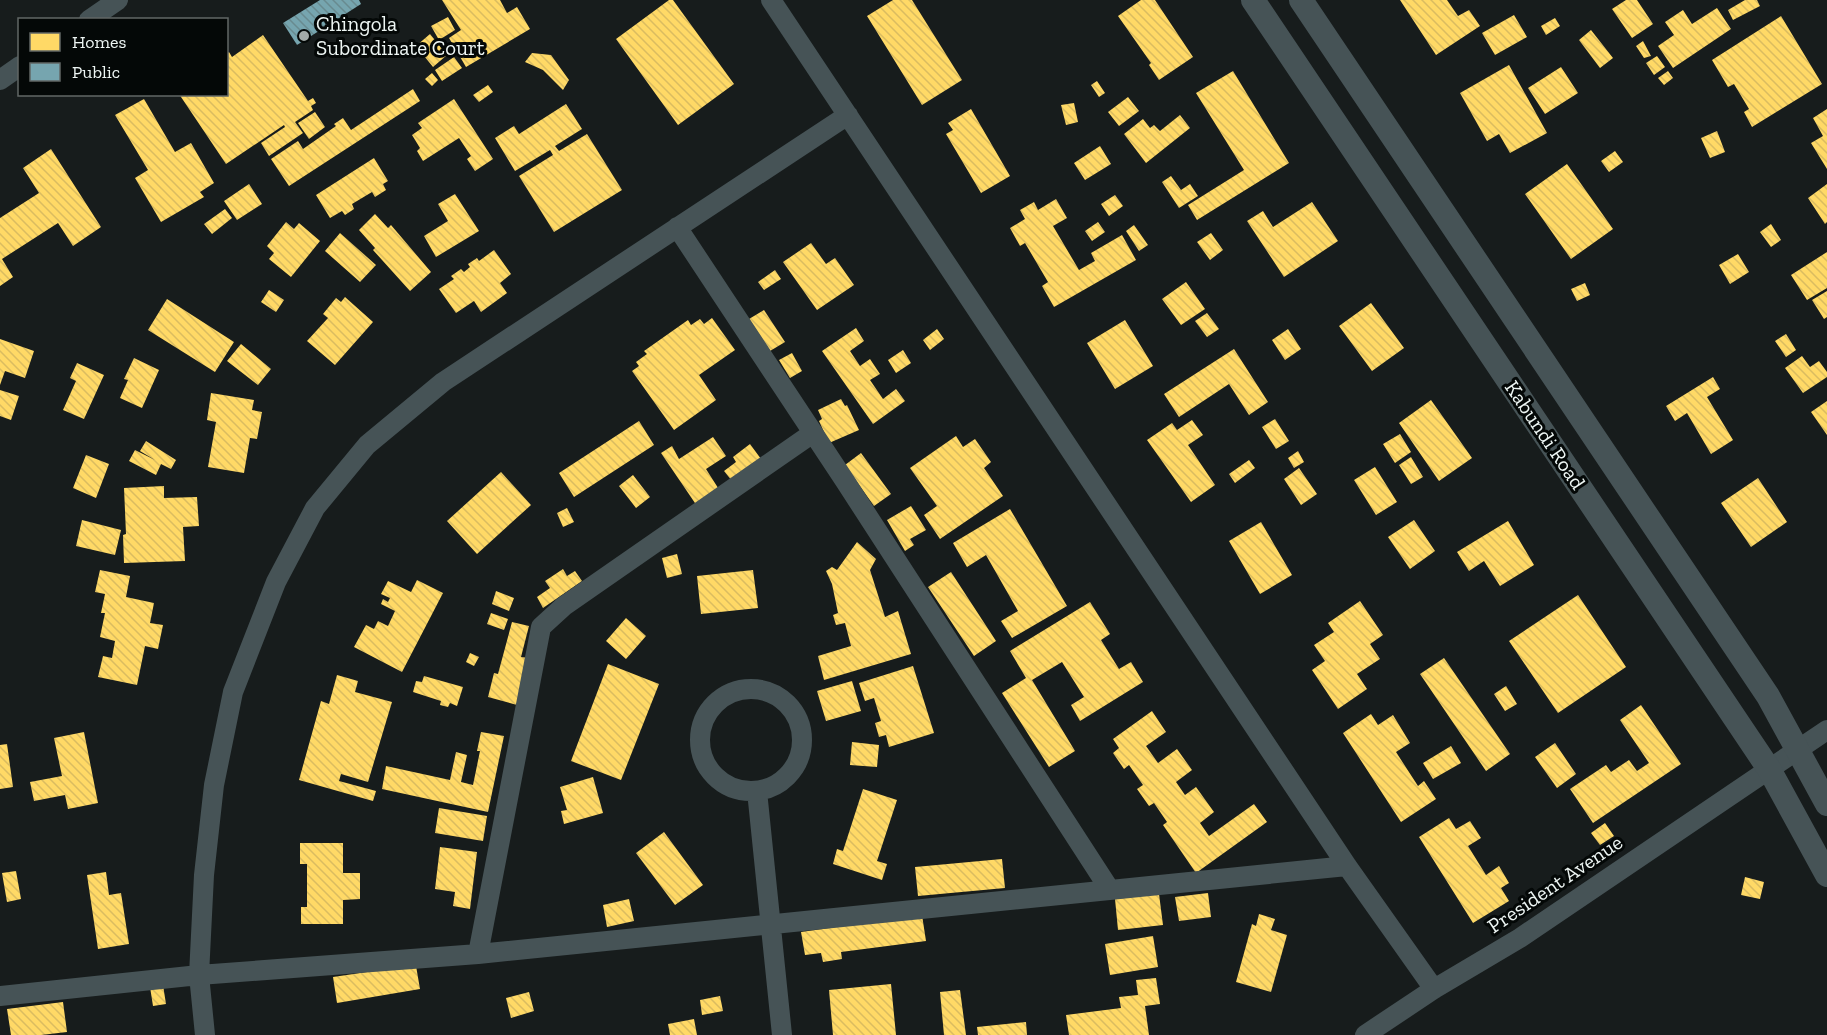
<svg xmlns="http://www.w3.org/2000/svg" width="1827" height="1035" font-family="'Zilla Slab',serif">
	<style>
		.homes { fill: url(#homes-back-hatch) }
		.public { fill: url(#public-back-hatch) }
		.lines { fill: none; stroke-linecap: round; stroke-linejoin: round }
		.minor { stroke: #465356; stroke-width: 20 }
		.tertiary { stroke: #465356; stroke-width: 24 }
		.poi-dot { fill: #a3aaa8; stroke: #040807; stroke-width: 2 }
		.labels { text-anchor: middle; stroke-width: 6; stroke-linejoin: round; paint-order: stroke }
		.poi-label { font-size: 21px; fill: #eef6f4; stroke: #040807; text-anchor: start }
		.street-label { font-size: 21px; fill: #eef6f4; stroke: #040807 }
	</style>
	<defs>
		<pattern id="homes-back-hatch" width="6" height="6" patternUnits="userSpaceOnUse" patternTransform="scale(1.5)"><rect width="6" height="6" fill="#ffd966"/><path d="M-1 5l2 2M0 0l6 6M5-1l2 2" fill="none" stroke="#dabc60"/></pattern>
		<pattern id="public-back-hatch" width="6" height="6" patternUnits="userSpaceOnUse" patternTransform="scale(1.5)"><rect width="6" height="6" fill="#76a5af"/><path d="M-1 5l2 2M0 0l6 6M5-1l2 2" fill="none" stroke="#688a90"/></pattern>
	</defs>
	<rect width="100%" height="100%" fill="#171c1c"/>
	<!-- homes -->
	<path class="homes" d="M442,0H500L507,13L517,7L530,29L466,67L449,38L461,30Z
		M669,0H673L734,84L678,125L616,39Z
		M893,0H912L962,80L922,105L867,16Z
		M1141,0H1155L1193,57L1159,80L1149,65L1151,63L1118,16Z
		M1400,0H1447L1458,16L1469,10L1480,26L1436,55Z
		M1626,0H1637L1653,24L1632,38L1612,9Z
		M1745,0H1757L1760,6L1733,20L1728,10Z
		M1717,8L1731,29L1673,68L1658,46L1674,35L1665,22L1683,10L1692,24Z
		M1514,15L1527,37L1495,55L1482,33Z
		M1781,16L1822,84L1752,127L1744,112L1749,109L1734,84L1728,87L1712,60Z
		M448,17L455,30L439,40L431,26Z
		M1555,18L1560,26L1546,35L1541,26Z
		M1591,30L1613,58L1600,68L1579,40Z
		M430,34L447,55L433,67L416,46Z
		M263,35L308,101L313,98L316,103L311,106L313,110L295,122L303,133L269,156L261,143L285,127L284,125L226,164L179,94H226V54L229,52L232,57Z
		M1643,41L1651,56L1644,58L1636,46Z
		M532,53L551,55L569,80L563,90L543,70L525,62Z
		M1657,56L1665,67L1654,75L1646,63Z
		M454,57L462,68L442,81L435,70Z
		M1509,65L1547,133L1510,153L1499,134L1487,141L1460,93Z
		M1561,67L1578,93L1545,114L1528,88Z
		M1233,71L1289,163L1197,220L1188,205L1244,170L1196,93Z
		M1668,71L1673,78L1664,85L1658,78Z
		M432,73L438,80L432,86L425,79Z
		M1097,81L1105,93L1099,97L1091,85Z
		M488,85L493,92L479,102L473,95Z
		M413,89L420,101L289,186L271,159L298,141L303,149L336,126L334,124L343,118L351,130Z
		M1128,97L1139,111L1119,126L1108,112Z
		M144,99L175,152L191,143L214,183L200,192L204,197L161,222L135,178L148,170L115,115Z
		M454,99L493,159L475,171L467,159L471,156L459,138L423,161L417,151L420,148L412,135L422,128L418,123Z
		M1074,103L1078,122L1066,125L1061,105Z
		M566,104L582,129L555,146L559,151L587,134L622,190L554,232L519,176L553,155L550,150L515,171L495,138L514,126L519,134Z
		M971,109L1010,176L981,193L946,134L953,130L948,123Z
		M1827,109V169L1811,143L1823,136L1813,118Z
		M315,112L325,127L309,139L298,123Z
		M1180,115L1190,128L1146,163L1124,134L1143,119L1150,128L1154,125L1160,131Z
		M1717,131L1725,152L1710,158L1701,138Z
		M1100,146L1111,164L1085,180L1074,163Z
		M51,149L101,227L73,246L58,223L2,259L13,277L0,286V218L39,193L23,168Z
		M1615,151L1623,162L1609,172L1601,161Z
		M374,158L388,181L383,184L386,190L375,197L372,192L352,204L354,209L345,215L342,211L330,218L316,195Z
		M1567,164L1613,229L1571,259L1525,194Z
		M1171,176L1181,190L1190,184L1198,196L1179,208L1162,182Z
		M249,184L262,204L237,220L224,201Z
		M1827,184V222L1825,224L1808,198Z
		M455,194L479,231L436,257L424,236L448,221L438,204Z
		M1115,195L1123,206L1109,216L1101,204Z
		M1056,199L1067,218L1053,226L1079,270L1095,261L1091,253L1122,235L1136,260L1054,307L1042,286L1048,282L1025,243L1020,246L1010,228L1025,219L1020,210L1034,202L1038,210Z
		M1312,202L1338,241L1284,277L1247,221L1263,211L1273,227Z
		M225,209L232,218L212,234L204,224Z
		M375,214L388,228L391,225L431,272L410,291L373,250L375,248L359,230Z
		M286,222L294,229L299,223L320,241L291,277L269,259L274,253L267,246Z
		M1098,222L1105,232L1092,241L1085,231Z
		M1771,224L1781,240L1771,247L1760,232Z
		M1134,225L1148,245L1139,251L1126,231Z
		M340,233L376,265L360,282L325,251Z
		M1211,233L1223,250L1210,260L1197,242Z
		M811,243L826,264L835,258L854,285L817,310L783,262Z
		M494,250L511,274L500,283L507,293L481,312L474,301L456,313L439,289L454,279L451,276L461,269L464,272L470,267L468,264L477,258L479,261Z
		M1827,252V288L1807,300L1791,275Z
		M1738,254L1749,272L1730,284L1719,265Z
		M775,270L781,279L764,290L758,282Z
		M1186,282L1205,309L1181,325L1162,299Z
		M1585,283L1590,295L1577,301L1571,289Z
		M269,290L284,300L276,312L261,302Z
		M1827,291V317L1824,319L1812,300Z
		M345,297L373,322L335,365L307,341L328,318L323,314L336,298L341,302Z
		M167,299L234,342L215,372L148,330Z
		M1371,303L1404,348L1372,371L1339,326Z
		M764,310L785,342L770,351L749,319Z
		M1207,313L1219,329L1207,337L1195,321Z
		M712,318L735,350L699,375L716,400L674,430L632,371L639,366L636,362L647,354L644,351L688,320L691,325L700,319L704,324Z
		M1125,320L1153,366L1115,389L1087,343Z
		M856,328L864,341L850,351L860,366L870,359L880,374L870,380L883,399L896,389L905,401L873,424L822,351Z
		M937,329L944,339L930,350L923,340Z
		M1288,329L1301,349L1285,360L1272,340Z
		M1786,334L1796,350L1786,357L1775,341Z
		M0,339L34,351L25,378L5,371L0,385Z
		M241,344L271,369L258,385L227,361Z
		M1234,349L1268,402L1249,415L1229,384L1179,417L1164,394Z
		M903,350L911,363L896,373L888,360Z
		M792,353L802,371L790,378L779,360Z
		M1802,356L1810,367L1819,361L1827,372V377L1803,393L1785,368Z
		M134,358L159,370L142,408L120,398L128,380L124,379Z
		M77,363L104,375L84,419L63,410L76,381L70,378Z
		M1713,377L1720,389L1707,397L1733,440L1711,454L1687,413L1675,421L1666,406Z
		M0,390L19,396L11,420L0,416Z
		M211,393L254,400L252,410L262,412L257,439L250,438L244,473L208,467L216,422L207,420Z
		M841,399L845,406L847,405L859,430L829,443L819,421L822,419L818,410Z
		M1431,400L1472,458L1439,481L1399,423Z
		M1827,401V435L1811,412Z
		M1275,419L1289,441L1276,449L1262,427Z
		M1192,420L1203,435L1188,445L1215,485L1191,502L1147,440L1172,423L1177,430Z
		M639,421L654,445L574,497L559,473Z
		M1400,434L1411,452L1395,463L1383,444Z
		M956,436L963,447L975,439L991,462L984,468L1003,496L940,539L924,515L937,506L910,468Z
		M713,437L726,456L706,469L720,491L697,506L661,453L672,446L679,459Z
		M146,441L176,460L171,469L161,464L156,475L129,461L135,450L155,460L140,451Z
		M750,444L761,459L732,481L724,471L736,462L733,457Z
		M1298,451L1304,462L1294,468L1288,458Z
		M861,453L891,494L874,506L845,465Z
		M86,455L109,464L96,498L73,488Z
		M1411,457L1423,477L1411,484L1399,465Z
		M1249,460L1255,468L1235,483L1229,474Z
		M1375,467L1397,502L1376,515L1354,480Z
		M1299,468L1317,494L1301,505L1284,479Z
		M501,472L531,505L477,554L447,521Z
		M633,475L650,497L636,508L619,486Z
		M1758,478L1787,522L1751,547L1721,503Z
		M164,486V498L197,497L199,526L183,527L185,561L124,563L123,535L126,534L124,488Z
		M911,506L926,530L910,539L914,545L905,551L887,520Z
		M567,508L574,522L563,527L557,513Z
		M1010,509L1067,606L1012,638L1001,621L1018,611L986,555L967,567L953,543Z
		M82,520L121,530L115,555L76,546Z
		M1414,520L1435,551L1410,569L1388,537Z
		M1508,521L1534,565L1500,586L1484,561L1469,571L1457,552Z
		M1261,522L1292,575L1260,594L1229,541Z
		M857,542L876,559L870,570L885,617L898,611L911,654L824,680L818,656L851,646L845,623L836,625L833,615L838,613L832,584L826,571L832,567L837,570Z
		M677,554L682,574L667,578L662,558Z
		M563,569L567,576L575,571L582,581L543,608L537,597L550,588L545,581Z
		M100,570L130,576L126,597L154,603L150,623L163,625L158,649L145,646L137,685L98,677L103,656L112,658L115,641L100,637L105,613H101L105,594L95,592Z
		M753,570L758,608L701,614L697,576Z
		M951,572L996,641L974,656L928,587Z
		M417,580L443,593L402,672L354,647L366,625L374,629L378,621L388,626L395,611L381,604L383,599L388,602L390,598L381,594L388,581L411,592Z
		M496,591L514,598L509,611L492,604Z
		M1578,595L1626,667L1558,713L1509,641Z
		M1360,601L1383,635L1370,644L1380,659L1357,674L1367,689L1338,709L1312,670L1325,661L1314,645L1334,632L1328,623Z
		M1090,602L1110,634L1101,640L1119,669L1131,662L1143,682L1080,721L1071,705L1084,697L1062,662L1032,680L1075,751L1049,767L1002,693L1026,678L1010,651Z
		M491,613L508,619L504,630L487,624Z
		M626,618L646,636L626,659L606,641Z
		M512,622L529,626L521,657L529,658L517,705L488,697L494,673L498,674Z
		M470,653L479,657L474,666L466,662Z
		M1444,658L1510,754L1486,771L1420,674Z
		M608,664L659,684L621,780L571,761Z
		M913,666L934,733L889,747L886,735L879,737L875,723L881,721L874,698L865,701L859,683Z
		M337,675L358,681L355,692L392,702L368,782L341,774L339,781L376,791L373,801L299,780L321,701L329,704Z
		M424,676L463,687L457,706L450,703L448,707L440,705L441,701L413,692L416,681L422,682Z
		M852,681L861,711L826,721L817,691Z
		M1506,686L1517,704L1505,711L1494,694Z
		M1641,705L1681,764L1593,823L1570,789L1606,765L1611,772L1629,760L1637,771L1649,763L1620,720Z
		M1152,711L1166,732L1146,746L1158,763L1177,749L1192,770L1176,782L1185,795L1196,787L1214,812L1200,823L1209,836L1254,804L1267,822L1196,873L1163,825L1167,822L1154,803L1149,806L1137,789L1143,785L1129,765L1124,769L1113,753L1119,748L1113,739Z
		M1371,714L1378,725L1393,715L1410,743L1396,752L1418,786L1424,781L1436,799L1401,822L1343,733Z
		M84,732L98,803L68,809L65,795L34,801L30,782L62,776L54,738Z
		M481,732L504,736L488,812L382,789L386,766L450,780L456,752L467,755L461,782L473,785L480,751H477Z
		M852,742L879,745L877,767L850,765Z
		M1555,743L1576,774L1557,788L1535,757Z
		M7,744L13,787L0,789V745Z
		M1451,746L1461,763L1433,779L1423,763Z
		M593,777L603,813L564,824L561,811L567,810L560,787Z
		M863,789L897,800L877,861L887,864L882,880L833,864L837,849L843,851Z
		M439,808L487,816L483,841L435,833Z
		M1449,818L1456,829L1470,821L1481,838L1468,846L1486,875L1499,866L1509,883L1501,888L1509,901L1473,923L1419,837Z
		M1605,823L1614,836L1600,845L1591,833Z
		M664,832L703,885L675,905L636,853Z
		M300,843H343V873H360V899L343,900V924H301V907H307V864H300Z
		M440,847L477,852L470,909L453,906L455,892L435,889Z
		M1002,859L1005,888L918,896L915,867Z
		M16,871L21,899L7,902L2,873Z
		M106,872L109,895L121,893L129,944L98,949L87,875Z
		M1745,877L1764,882L1760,899L1741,895Z
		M1208,893L1211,917L1179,921L1175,897Z
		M1159,894L1163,925L1118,930L1115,899Z
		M629,899L634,921L607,927L603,905Z
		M1259,914L1275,919L1271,930L1287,935L1271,992L1236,982L1252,924L1256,926Z
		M922,915L926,941L841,952L842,959L823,962L821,953L805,955L801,932Z
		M1153,936L1158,967L1110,975L1105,944Z
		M415,960L420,989L337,1003L333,977L374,971Z
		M1156,978L1160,1004L1145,1006L1149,1035H1069L1066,1015L1121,1008L1119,997L1138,995L1136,980Z
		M891,984L896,1035H833L829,990Z
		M163,985L166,1004L153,1006L150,987Z
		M960,990L966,1035H944L940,992Z
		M529,992L534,1011L511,1018L506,998Z
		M720,996L723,1011L702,1015L700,1000Z
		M63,1002L67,1032L41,1035H11L7,1009Z
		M694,1019L697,1035H670L668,1024Z
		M1026,1022L1027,1035H978L977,1027Z"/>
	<!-- public -->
	<path class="public" d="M320,0H359L361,4L297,45L283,23Z"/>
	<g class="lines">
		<!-- minor -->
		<path class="minor" d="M771,0L1347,866L1434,989
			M89,20L118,0
			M0,80L20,66
			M677,227L845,481L1110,890
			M700 740a51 51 0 1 1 102 0a51 51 0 1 1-102 0Z
			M757,791L782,1035
			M478,954L541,627L564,606L813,433
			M0,996L199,975L478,954L1347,866
			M205,1035L199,975L204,875L214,785L233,692L276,582L315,508L367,445L443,382L848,115
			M1365,1035L1434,989L1520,938L1827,730"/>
		<!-- tertiary -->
		<path class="tertiary" d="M1253,0L1769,769L1827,875
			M1301,0L1768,696L1827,804"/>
	</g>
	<!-- markers -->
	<circle class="poi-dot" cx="304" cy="36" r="6"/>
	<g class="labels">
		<!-- poi labels -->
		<g class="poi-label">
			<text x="316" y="31">Chingola<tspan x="316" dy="24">Subordinate Court</tspan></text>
		</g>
		<!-- street labels -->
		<g class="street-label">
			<text transform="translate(1545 435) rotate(56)" y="7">Kabundi Road</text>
			<text transform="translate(1555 884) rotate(-34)" y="7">President Avenue</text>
		</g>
	</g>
	<!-- legend -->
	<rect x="18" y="18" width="210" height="78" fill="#040807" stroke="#626766" stroke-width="1.5"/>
	<rect x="30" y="33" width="30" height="18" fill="#ffd966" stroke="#626766" stroke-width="1.5"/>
	<text x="72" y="48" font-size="18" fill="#eef6f4">Homes</text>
	<rect x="30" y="63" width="30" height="18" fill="#76a5af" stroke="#626766" stroke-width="1.5"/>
	<text x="72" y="78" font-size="18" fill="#eef6f4">Public</text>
</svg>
